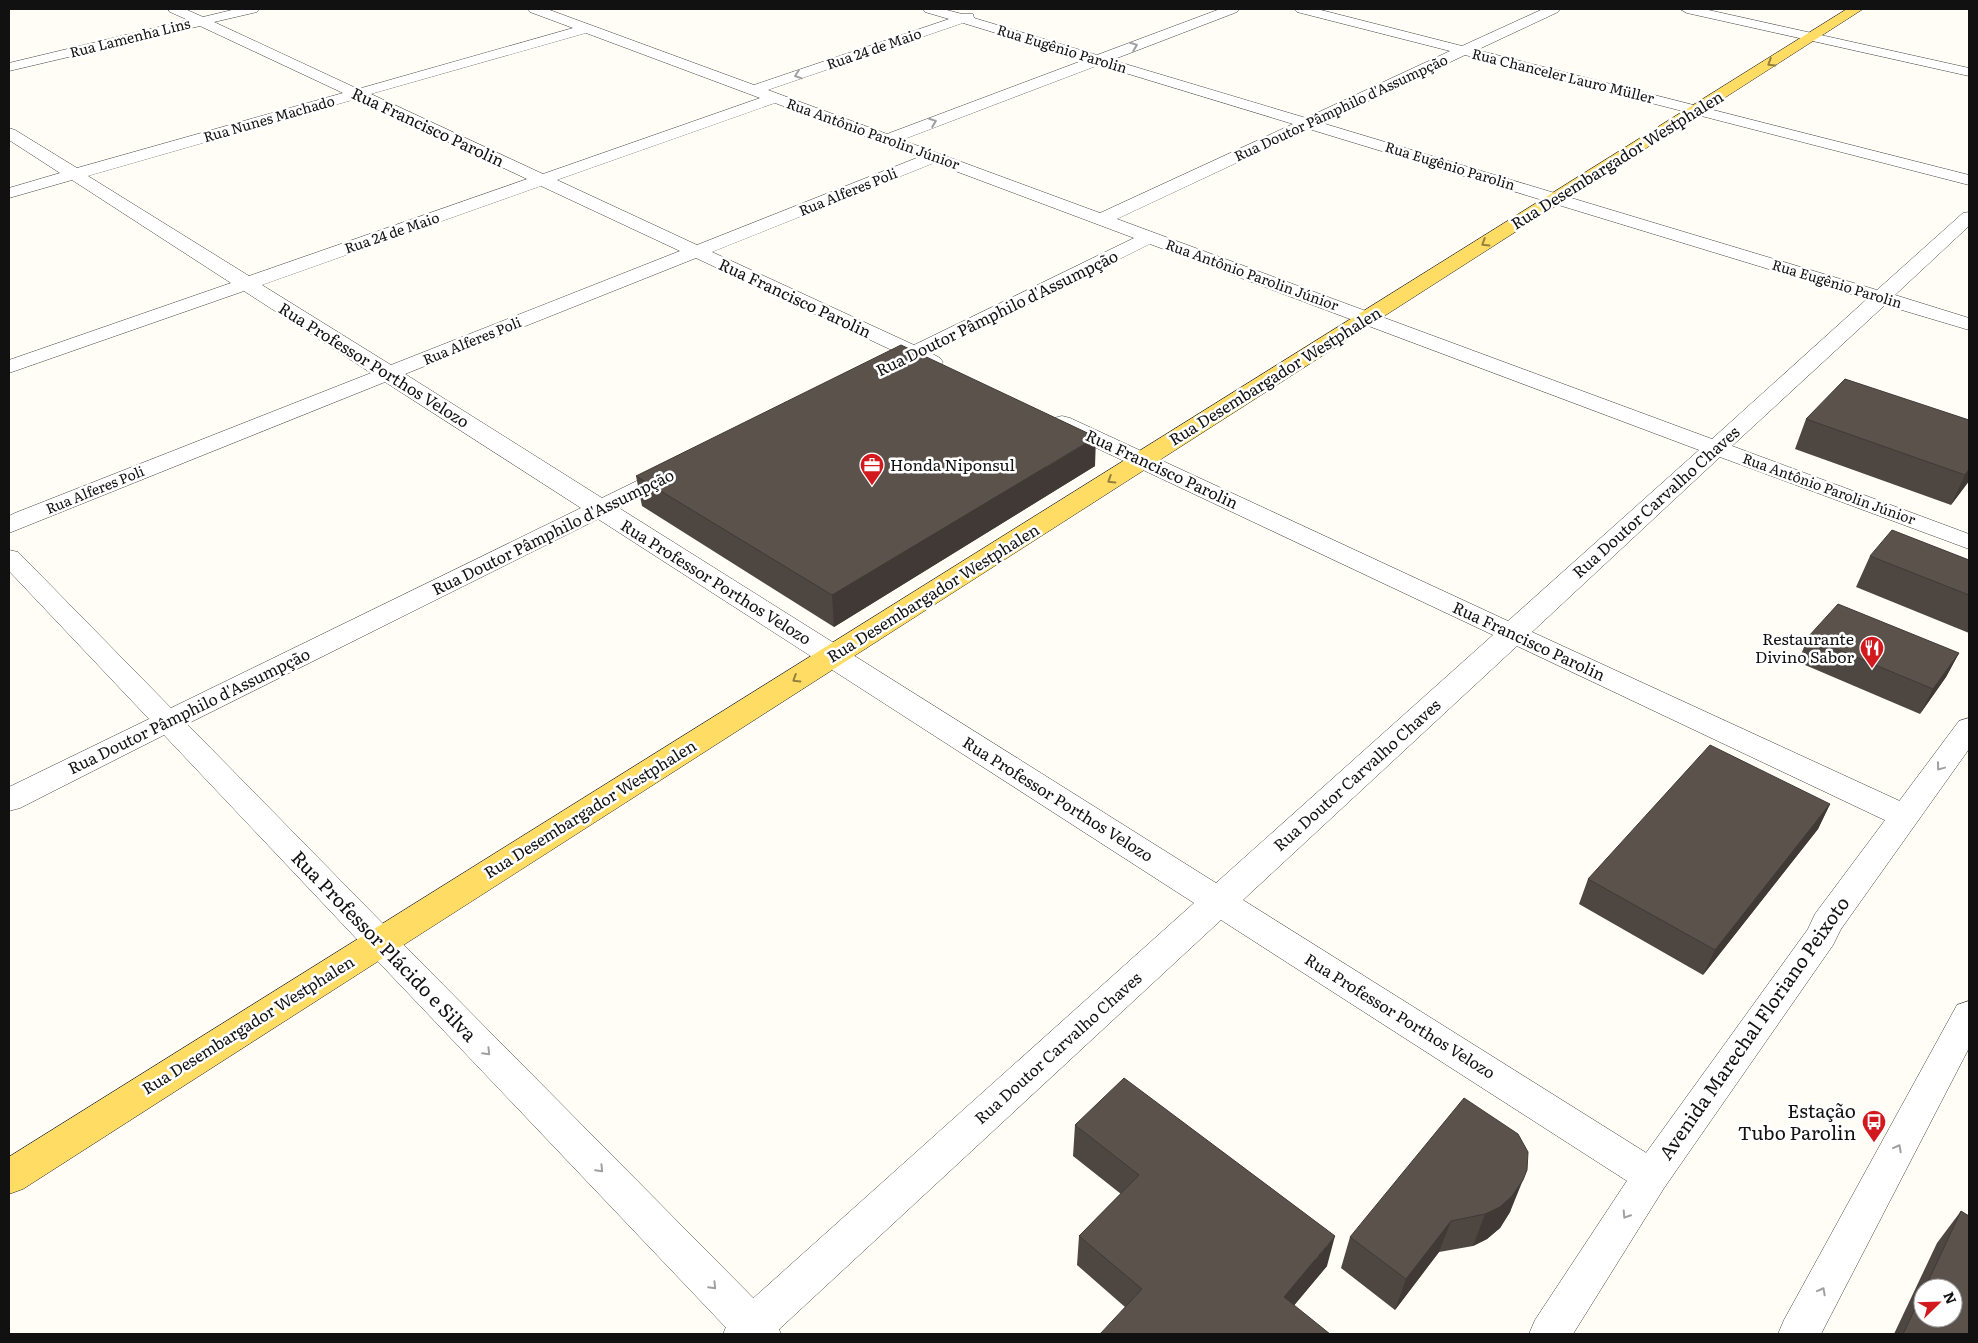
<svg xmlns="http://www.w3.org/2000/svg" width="1978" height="1343" font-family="Literata,serif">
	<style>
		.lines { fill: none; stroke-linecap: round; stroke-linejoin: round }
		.minor-casing { stroke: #444; stroke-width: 1 }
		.tertiary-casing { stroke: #444; stroke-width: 1 }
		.primary-casing { stroke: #222; stroke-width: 1 }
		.minor { fill: #fff; fill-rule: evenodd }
		.tertiary { fill: #fff; fill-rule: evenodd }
		.primary { fill: #ffdd65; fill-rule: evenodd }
		.wall { fill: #4e4741; fill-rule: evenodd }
		.shaded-wall { fill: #403935 }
		.building { fill: #5b524c; stroke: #403935 }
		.oneway { stroke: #a0a0a0 }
		.oneway2 { stroke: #94813f }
		.labels { text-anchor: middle; stroke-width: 5; stroke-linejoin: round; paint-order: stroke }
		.far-street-label { font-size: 14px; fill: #111; stroke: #fff }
		.street-label { font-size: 16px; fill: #111; stroke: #fff }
		.poi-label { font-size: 16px; fill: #111; stroke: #fff; text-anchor: start }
		.near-street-label { font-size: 19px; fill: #111; stroke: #fff }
		.near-poi-label { font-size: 19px; fill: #111; stroke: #fff; text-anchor: end }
	</style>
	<rect width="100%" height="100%" fill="#fffdf5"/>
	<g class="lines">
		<defs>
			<path id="minor" d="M168,9H185L203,17L236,9H259L257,12L214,22L358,89L573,28L530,12L528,9H547L754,85L949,19L925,12L923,9H943L962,14H973L974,18L1097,55L1220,9H1239L1237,12L1112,60L1306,118L1450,51L1297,12L1295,9H1317L1462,46L1543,9H1560L1558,12L1477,50L1969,175V185L1465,55L1322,123L1877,290L1963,213L1969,212V226L1895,295L1969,318V330L1885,305L1732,446L1969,534V549L1720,457L1532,632L1915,808L1919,816L1915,824L1904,827L1893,824L1517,646L1243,900L1664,1164L1670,1176L1664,1188L1651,1193L1638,1188L1221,920L774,1334H723L729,1320L1194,903L598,519L187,724L392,933L397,942L392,951L380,955L368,951L164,735L20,808L9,811V787L149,719L9,571V550L18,552L171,708L581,508L385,382L9,533V516L15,513L371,373L244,291L9,373V360L231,283L72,180L9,198V188L60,173L9,140V128L15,130L77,168L343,93L200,26L9,71V63L188,20L170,12ZM963,23L1084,60L887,134L768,90ZM586,33L760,98L543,174L371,94ZM1099,65L1293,124L1100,213L902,140ZM356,99L527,179L249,276L88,176ZM775,103L919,157L697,245L557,180ZM1309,129L1867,299L1712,439L1117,219ZM934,163L1134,238L914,345L712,252ZM541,186L680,251L391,365L262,285ZM1150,244L1699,450L1508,621L1070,418L1062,416L1054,418L1051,423L1054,428L1493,635L1216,883L619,508L679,478L683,473L679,468L671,466L663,468L602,498L405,374L696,258L898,353L893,359L896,363C905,366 910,361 916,362C926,364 930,369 940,366L943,362L940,358L931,353Z
				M1680,9H1704L1969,68V76L1687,13Z"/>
			<path id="tertiary" d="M1969,718V749L1841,929L1833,945L1664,1188L1573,1334H1529L1535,1320L1638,1164L1808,929L1815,914L1959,721Z
				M380,929L392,933L775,1320L781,1334H732L368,951L363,942L368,933Z
				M1969,1001V1048L1821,1334H1778L1784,1320L1957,1005Z"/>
			<path id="primary" d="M1847,9H1863L23,1189L9,1194V1157Z"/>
		</defs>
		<!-- minor casing -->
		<use href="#minor" class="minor-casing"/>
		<!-- tertiary casing -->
		<use href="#tertiary" class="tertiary-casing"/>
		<!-- primary casing -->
		<use href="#primary" class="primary-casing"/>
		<!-- minor -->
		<use href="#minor" class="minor"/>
		<!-- tertiary -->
		<use href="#tertiary" class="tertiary"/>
		<!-- primary -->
		<use href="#primary" class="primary"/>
	</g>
	<!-- wall -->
	<path class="wall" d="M1806,419L1969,420V481L1951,505L1795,449Z
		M1095,466L834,627L642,506L636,476Z
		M1870,556L1969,560V633L1856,587Z
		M1808,637L1959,653L1946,677L1920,714L1798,662Z
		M1830,804L1818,829L1703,975L1579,904L1588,879Z
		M1075,1125L1327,1266L1294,1305L1125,1307L1077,1265L1079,1236L1121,1194L1073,1156Z
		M1528,1152L1510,1212L1500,1228L1487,1239L1473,1246L1439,1252L1395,1310L1341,1268L1350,1237Z
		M1961,1211L1969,1334H1894L1937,1243ZM1923,1288H1953L1923,1318Z"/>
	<!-- shaded-wall -->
	<path class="shaded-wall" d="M1096,437L1095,466L834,627L832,595Z
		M1969,469V481L1951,505L1965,475Z
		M1959,653L1946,677L1920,714L1933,689Z
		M1830,804L1818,829L1703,975L1715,950Z
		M1523,1180L1510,1212L1500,1228L1487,1239L1473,1246L1485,1214Z
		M1451,1221L1439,1252L1395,1310L1406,1279Z
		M1335,1236L1327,1266L1277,1326L1284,1297Z"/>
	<!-- building -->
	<path class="building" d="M901,345L1096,437L832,595L636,476Z
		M1845,379L1969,420V469L1965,475L1806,419Z
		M1892,530L1969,560V595L1870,556Z
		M1838,604L1959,653L1933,689L1808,637Z
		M1710,745L1830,804L1715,950L1588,879Z
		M1124,1078L1335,1236L1284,1297L1330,1334H1100L1142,1289L1079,1236L1139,1175L1075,1125Z
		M1464,1098L1518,1134L1528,1152L1527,1170L1523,1180L1512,1196L1500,1207L1485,1214L1451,1221L1406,1279L1350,1237Z
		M1961,1211L1969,1216V1334H1903L1923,1292V1318H1953V1288H1925Z"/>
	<!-- one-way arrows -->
	<defs><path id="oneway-chevron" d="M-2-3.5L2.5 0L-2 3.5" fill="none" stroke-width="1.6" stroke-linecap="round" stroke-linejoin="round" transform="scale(1.25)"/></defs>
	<g class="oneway">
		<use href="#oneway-chevron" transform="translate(1134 46) rotate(-21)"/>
		<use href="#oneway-chevron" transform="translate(798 75) rotate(161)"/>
		<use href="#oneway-chevron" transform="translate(933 122) rotate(-21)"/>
		<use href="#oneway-chevron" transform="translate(1940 767) rotate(127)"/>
		<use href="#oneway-chevron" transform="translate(487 1052) rotate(46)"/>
		<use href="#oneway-chevron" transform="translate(1898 1148) rotate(-62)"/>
		<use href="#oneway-chevron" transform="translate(600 1169) rotate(46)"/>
		<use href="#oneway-chevron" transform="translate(1626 1215) rotate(123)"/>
		<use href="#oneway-chevron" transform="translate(713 1286) rotate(46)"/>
		<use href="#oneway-chevron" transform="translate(1822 1291) rotate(-62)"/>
	</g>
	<g class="oneway2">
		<use href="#oneway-chevron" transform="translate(1771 63) rotate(148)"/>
		<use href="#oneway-chevron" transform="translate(1485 243) rotate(148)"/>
		<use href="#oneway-chevron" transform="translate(1111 480) rotate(148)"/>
		<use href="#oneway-chevron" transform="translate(796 679) rotate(148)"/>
	</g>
	<!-- icons -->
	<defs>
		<symbol id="office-pin" viewBox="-11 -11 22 30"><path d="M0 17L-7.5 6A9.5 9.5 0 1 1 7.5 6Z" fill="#d1191e" stroke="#fff"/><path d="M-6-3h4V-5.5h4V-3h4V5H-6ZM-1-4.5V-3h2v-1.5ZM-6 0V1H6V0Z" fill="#fff"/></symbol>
		<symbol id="restaurant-pin" viewBox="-11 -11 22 30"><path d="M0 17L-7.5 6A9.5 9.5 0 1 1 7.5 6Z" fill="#d1191e" stroke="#fff"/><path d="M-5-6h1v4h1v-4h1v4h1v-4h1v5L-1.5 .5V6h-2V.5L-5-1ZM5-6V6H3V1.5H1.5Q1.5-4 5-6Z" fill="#fff"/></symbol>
		<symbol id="bus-pin" viewBox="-11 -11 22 30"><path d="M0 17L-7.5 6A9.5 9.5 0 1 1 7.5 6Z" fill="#d1191e" stroke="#fff"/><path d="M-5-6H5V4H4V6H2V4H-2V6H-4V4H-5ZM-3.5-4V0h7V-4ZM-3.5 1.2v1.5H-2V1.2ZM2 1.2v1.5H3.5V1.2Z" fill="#fff"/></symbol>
	</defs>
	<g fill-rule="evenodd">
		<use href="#office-pin" x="858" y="451" width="28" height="38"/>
		<use href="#restaurant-pin" x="1858" y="634" width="28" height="38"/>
		<use href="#bus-pin" x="1860" y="1108" width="28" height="38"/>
	</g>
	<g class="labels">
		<!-- far-street labels -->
		<g class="far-street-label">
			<text transform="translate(130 38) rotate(-14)" y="5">Rua Lamenha Lins</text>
			<text transform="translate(874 49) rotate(-19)" y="5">Rua 24 de Maio</text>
			<text transform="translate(1062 49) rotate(17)" y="5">Rua Eugênio Parolin</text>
			<text transform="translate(1563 76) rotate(14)" y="5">Rua Chanceler Lauro Müller</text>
			<text transform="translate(1341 108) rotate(-25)" y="5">Rua Doutor Pâmphilo d'Assumpção</text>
			<text transform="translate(269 119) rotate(-16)" y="5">Rua Nunes Machado</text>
			<text transform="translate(873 134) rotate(20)" y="5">Rua Antônio Parolin Júnior</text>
			<text transform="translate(1450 166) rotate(17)" y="5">Rua Eugênio Parolin</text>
			<text transform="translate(848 192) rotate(-22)" y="5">Rua Alferes Poli</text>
			<text transform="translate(392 233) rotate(-19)" y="5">Rua 24 de Maio</text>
			<text transform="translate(1252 275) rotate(20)" y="5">Rua Antônio Parolin Júnior</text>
			<text transform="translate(1837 284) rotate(17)" y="5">Rua Eugênio Parolin</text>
			<text transform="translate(472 341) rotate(-22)" y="5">Rua Alferes Poli</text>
			<text transform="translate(1829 489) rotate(20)" y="5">Rua Antônio Parolin Júnior</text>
			<text transform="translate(95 490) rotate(-22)" y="5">Rua Alferes Poli</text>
		</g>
		<!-- street labels -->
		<g class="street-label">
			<text transform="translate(428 127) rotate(25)" y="6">Rua Francisco Parolin</text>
			<text transform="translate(1617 160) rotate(-32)" y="6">Rua Desembargador Westphalen</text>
			<text transform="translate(795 298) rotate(25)" y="6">Rua Francisco Parolin</text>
			<text transform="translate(997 313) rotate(-26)" y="6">Rua Doutor Pâmphilo d'Assumpção</text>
			<text transform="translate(374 365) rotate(32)" y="6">Rua Professor Porthos Velozo</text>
			<text transform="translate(1275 376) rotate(-32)" y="6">Rua Desembargador Westphalen</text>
			<text transform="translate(1162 469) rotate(25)" y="6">Rua Francisco Parolin</text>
			<text transform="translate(1656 502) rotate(-42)" y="6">Rua Doutor Carvalho Chaves</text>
			<text transform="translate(553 532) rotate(-26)" y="6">Rua Doutor Pâmphilo d'Assumpção</text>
			<text transform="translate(716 582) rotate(32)" y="6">Rua Professor Porthos Velozo</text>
			<text transform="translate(933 593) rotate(-32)" y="6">Rua Desembargador Westphalen</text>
			<text transform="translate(1529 641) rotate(25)" y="6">Rua Francisco Parolin</text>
			<text transform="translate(189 711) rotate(-26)" y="6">Rua Doutor Pâmphilo d'Assumpção</text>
			<text transform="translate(1357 775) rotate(-42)" y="6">Rua Doutor Carvalho Chaves</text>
			<text transform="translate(1058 799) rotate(32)" y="6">Rua Professor Porthos Velozo</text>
			<text transform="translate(590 809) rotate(-32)" y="6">Rua Desembargador Westphalen</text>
			<text transform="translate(1400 1016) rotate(32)" y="6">Rua Professor Porthos Velozo</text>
			<text transform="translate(248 1025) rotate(-32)" y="6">Rua Desembargador Westphalen</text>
			<text transform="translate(1058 1048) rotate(-42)" y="6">Rua Doutor Carvalho Chaves</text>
		</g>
		<!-- poi labels -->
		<g class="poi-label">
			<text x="890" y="471">Honda Niponsul</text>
			<text x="1854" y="645" text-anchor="end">Restaurante<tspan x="1854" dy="18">Divino Sabor</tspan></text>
		</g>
		<!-- near-street labels -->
		<g class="near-street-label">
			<text transform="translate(384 946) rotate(46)" y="7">Rua Professor Plácido e Silva</text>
			<text transform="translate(1754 1028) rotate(-55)" y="7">Avenida Marechal Floriano Peixoto</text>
		</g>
		<!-- near-poi labels -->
		<g class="near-poi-label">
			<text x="1856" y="1118">Estação<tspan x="1856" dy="22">Tubo Parolin</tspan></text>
		</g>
	</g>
	<!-- border -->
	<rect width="1978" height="1343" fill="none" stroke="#111111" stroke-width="20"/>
	<!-- north arrow -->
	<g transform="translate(1938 1303) rotate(67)"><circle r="24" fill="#ffffff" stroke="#a0a0a0"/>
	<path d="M0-4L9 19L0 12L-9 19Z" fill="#d1191e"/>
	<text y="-8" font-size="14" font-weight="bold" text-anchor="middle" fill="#111111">N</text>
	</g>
</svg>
